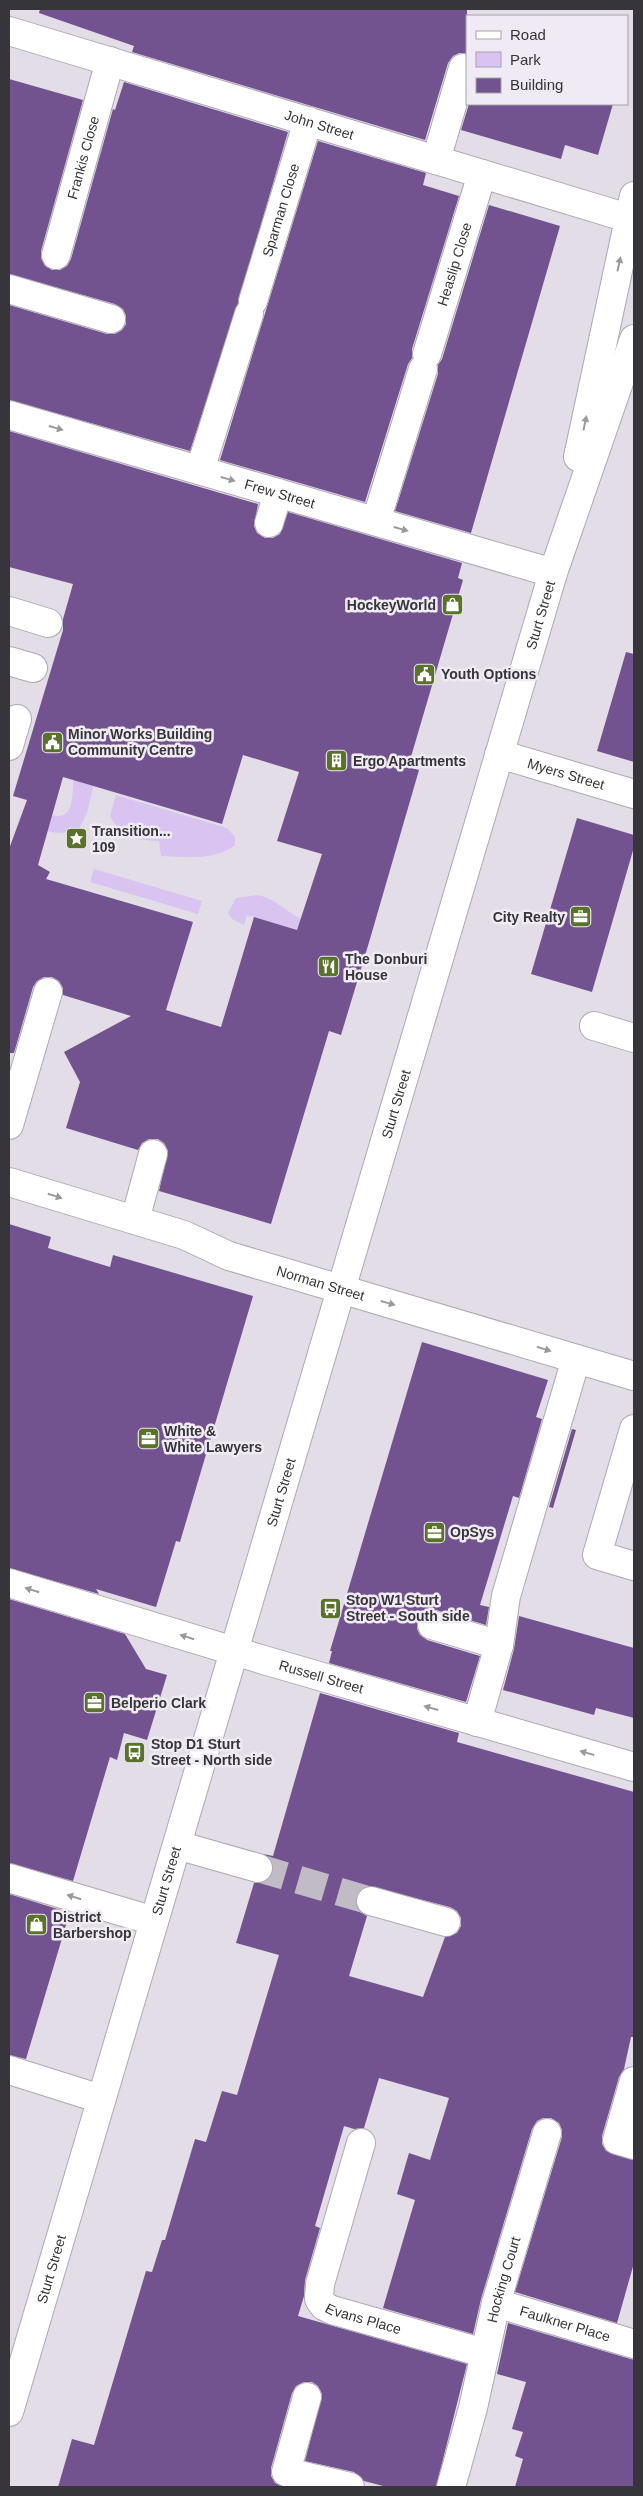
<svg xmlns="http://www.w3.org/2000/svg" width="643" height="2496" font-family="Helvetica,sans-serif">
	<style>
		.green { fill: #d9c4f1 }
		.building { fill: #72538f; fill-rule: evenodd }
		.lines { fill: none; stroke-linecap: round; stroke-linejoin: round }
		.minor-tunnel { stroke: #c0bbc4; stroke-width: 28; stroke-dasharray: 28 14; stroke-linecap: butt }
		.minor-casing { stroke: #ada9b3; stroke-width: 30 }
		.minor { stroke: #fff; stroke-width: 28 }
		.oneway { fill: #9a9a9c }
		.labels { text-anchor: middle; stroke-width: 5; stroke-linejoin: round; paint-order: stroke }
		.street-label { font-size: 14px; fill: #363539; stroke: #efeaf4 }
		.poi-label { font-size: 14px; font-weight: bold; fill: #363539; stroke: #efeaf4; text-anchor: start }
	</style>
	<rect width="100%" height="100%" fill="#e2dde7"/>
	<!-- green -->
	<path class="green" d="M75,771L94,784L87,813L79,829C64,834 55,834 40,829L48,814C79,825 70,789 75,771Z
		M116,795L227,828L235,837V845C215,861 186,857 161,856L159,841C136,840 122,838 110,816Z
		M94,869L202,901L198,914L90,882Z
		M257,895C275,898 285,911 301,919L297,930L247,915L244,925L232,919L228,913L236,898Z"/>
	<!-- building -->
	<path class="building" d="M40,9H467V53H459L453,56L448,63L425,140L132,52L134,46L39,13Z
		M9,79L83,100L41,251V258L45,266L52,270H60L67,266L71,259L113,109L115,110L124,82L288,132L238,303L190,451L9,400V305L107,334H115L122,330L126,324V316L123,309L115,304L9,274Z
		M469,104H613L598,155L565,145L561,159L461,130Z
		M318,141L426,173L423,185L459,196L412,349V358L408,364L365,502L220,460Z
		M489,205L560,226L471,533L395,511L438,374V365L442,359Z
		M9,431L258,504L254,526L257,533L265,538H273L280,534L288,512L462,563L458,578L463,580L408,767L419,770L370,939L341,1035L329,1031L271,1224L159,1191L168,1151L164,1143L158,1139H149L142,1143L138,1150L66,1128L80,1082L64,1052L131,1016L63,995V988L59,981L52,977H44L37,981L33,987L14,1053H9V849L27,800L13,796L63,630V619L73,584L9,567ZM243,755L299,772L277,841L322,854L297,930L254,917L221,1027L166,1010L193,922L46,879L50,872L38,865L63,777L222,824Z
		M626,652L634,654V762L597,751Z
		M577,818L634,835V847L592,992L531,974Z
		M9,1224L51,1237L48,1248L110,1267L113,1255L253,1296L180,1542L176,1541L156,1607L96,1589L99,1594L9,1568Z
		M422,1342L548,1380L536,1417L542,1419L519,1498L513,1496L480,1605L489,1607L486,1625L436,1610H428L422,1613L417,1621V1629L420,1635L427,1640L480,1656L466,1702L329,1663L332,1651H330Z
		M572,1429L576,1430L553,1508L549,1507Z
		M9,1599L125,1634L146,1669L167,1675L147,1740L124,1733L117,1760L110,1757L73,1881L9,1863Z
		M519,1616L634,1648V1718L596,1708L594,1715L503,1690L514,1649Z
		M320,1693L459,1733L457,1742L634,1792V2037H631L624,2069L619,2077L602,2136V2144L606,2151L634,2160V2263L617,2323L515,2292L562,2137V2130L559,2123L551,2118H543L537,2121L532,2129L481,2299L473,2334L383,2308L415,2200L397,2194L409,2153L430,2160L449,2098L379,2078L364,2128L354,2129L344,2126L315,2226L320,2228L305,2280L304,2296L298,2316L467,2364L436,2487H387L364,2481L354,2472L305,2461L322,2394L318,2386L312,2382H304L296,2386L292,2393L271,2468V2476L275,2483L283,2487H58L72,2439L94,2445L146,2271L152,2272L162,2240H165L195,2139L206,2142L222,2091L237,2095L279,1955L236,1943L254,1883H262L269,1879L273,1873V1864L263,1854L273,1856ZM368,1886L450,1907L457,1911L461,1918V1926L457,1933L445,1937L423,1997L349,1976L367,1916L360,1912L356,1904V1897L360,1890Z
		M9,1894L64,1911V1913L69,1915L26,2059L9,2055Z
		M508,2323L634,2360V2487H515L523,2459L515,2456L523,2432L512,2429L526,2382L497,2374Z"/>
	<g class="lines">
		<!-- minor-tunnel -->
		<path class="minor-tunnel" d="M258,1868L371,1901"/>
		<defs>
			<g id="minor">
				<path id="s1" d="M9,31L628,218"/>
				<path d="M436,160L463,68"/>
				<path id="s2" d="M56,255L110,61"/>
				<path d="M9,289L111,319"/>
				<path id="s3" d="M253,301L308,121"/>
				<path id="s4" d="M427,354L482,174"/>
				<path id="s5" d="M9,415L553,573"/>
				<path d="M578,457L634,196"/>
				<path d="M200,470L249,314"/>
				<path d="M376,521L423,369"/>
				<path d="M269,523L278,493"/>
				<path d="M9,611L48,623"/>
				<path d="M9,661L33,668"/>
				<path d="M9,746L17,719"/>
				<path id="s6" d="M499,754L634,794"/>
				<path d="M594,1026L634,1038"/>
				<path d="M9,1125L48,992"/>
				<path id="s7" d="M9,1182L184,1235L229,1256L634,1376"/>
				<path d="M135,1220L153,1154"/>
				<path d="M634,1429L597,1555L634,1566"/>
				<path id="s8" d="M9,1583L267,1661L634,1767"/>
				<path d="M432,1625L499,1645"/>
				<path d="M477,1722L499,1645L506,1596L576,1359"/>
				<path d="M177,1845L258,1868"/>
				<path d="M9,1878L154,1921"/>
				<path d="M371,1901L446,1922"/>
				<path d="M9,2070L101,2099"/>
				<path d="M634,2081L617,2140L634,2145"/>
				<path id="s9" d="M361,2143L320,2284L319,2299L324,2306L332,2310L484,2353"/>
				<path id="s10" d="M496,2303L634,2344"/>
				<path d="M307,2397L286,2472L350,2487"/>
				<path id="s11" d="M9,2412L553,573L634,339"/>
				<path id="s12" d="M451,2487L473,2408L496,2303L547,2133"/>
			</g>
		</defs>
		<!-- minor casing -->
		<use href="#minor" class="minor-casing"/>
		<!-- minor -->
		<use href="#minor" class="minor"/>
	</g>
	<!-- one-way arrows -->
	<defs><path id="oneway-solid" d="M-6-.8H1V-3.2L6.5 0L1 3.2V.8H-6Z" transform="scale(1.25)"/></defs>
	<g class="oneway">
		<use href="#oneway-solid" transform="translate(619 264) rotate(-78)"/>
		<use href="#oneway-solid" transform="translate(585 423) rotate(-78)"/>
		<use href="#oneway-solid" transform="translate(56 428) rotate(16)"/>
		<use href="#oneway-solid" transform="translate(228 479) rotate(16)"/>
		<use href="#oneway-solid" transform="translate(401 529) rotate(16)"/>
		<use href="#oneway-solid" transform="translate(55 1196) rotate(17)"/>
		<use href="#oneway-solid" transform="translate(388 1303) rotate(16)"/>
		<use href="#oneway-solid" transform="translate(544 1349) rotate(17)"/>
		<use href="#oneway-solid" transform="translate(32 1590) rotate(-163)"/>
		<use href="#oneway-solid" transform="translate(187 1637) rotate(-163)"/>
		<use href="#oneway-solid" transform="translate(431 1708) rotate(-164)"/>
		<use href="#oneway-solid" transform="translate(587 1753) rotate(-164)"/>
		<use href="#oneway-solid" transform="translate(74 1897) rotate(-163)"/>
	</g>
	<!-- icons -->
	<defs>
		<symbol id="shop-square" viewBox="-11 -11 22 22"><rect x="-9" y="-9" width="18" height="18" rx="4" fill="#597428" stroke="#efeaf4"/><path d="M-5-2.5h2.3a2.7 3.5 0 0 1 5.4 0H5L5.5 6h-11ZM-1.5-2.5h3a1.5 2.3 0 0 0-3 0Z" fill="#fff"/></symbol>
		<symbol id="civic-square" viewBox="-11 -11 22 22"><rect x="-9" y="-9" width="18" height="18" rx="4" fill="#597428" stroke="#efeaf4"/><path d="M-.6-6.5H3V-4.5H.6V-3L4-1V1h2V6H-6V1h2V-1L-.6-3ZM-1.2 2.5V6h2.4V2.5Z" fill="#fff"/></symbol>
		<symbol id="building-square" viewBox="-11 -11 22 22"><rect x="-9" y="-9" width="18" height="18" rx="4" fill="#597428" stroke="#efeaf4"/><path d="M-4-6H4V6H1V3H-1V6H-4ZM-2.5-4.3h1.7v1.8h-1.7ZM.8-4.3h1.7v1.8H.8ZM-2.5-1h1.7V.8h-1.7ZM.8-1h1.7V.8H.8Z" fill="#fff"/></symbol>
		<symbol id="sight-square" viewBox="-11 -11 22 22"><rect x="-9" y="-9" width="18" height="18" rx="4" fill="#597428" stroke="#efeaf4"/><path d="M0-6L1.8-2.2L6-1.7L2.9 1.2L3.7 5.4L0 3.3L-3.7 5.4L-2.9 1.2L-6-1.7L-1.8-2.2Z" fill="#fff"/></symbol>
		<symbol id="office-square" viewBox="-11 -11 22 22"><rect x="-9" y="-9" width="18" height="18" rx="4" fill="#597428" stroke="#efeaf4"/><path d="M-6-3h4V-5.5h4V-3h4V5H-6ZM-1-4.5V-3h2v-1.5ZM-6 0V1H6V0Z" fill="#fff"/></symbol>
		<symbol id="restaurant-square" viewBox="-11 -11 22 22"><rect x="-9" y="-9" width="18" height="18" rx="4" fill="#597428" stroke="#efeaf4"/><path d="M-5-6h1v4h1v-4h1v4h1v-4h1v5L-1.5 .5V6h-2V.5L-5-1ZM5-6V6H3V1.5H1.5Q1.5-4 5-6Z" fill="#fff"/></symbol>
		<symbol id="bus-square" viewBox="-11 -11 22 22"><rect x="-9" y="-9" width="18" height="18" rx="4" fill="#597428" stroke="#efeaf4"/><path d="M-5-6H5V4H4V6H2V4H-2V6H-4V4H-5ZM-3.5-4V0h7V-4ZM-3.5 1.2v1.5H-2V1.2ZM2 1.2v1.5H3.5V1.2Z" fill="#fff"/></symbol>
	</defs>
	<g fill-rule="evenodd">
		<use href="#shop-square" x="440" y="592" width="25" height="25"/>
		<use href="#civic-square" x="412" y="662" width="25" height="25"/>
		<use href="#civic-square" x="40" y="730" width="25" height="25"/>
		<use href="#building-square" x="324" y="748" width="25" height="25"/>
		<use href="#sight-square" x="64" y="826" width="25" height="25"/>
		<use href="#office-square" x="568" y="904" width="25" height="25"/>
		<use href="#restaurant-square" x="316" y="954" width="25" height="25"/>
		<use href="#office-square" x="136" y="1426" width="25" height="25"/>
		<use href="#office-square" x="422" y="1520" width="25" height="25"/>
		<use href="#bus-square" x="318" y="1596" width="25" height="25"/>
		<use href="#office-square" x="82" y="1690" width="25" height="25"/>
		<use href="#bus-square" x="122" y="1740" width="25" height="25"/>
		<use href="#shop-square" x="24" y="1912" width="25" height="25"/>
	</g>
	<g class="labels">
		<!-- street labels -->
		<g class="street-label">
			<text dy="5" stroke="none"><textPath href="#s1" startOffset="324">John Street</textPath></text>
			<text dy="5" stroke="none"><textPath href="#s2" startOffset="101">Frankis Close</textPath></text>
			<text dy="5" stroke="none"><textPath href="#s3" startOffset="95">Sparman Close</textPath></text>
			<text dy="5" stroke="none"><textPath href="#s4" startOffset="94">Heaslip Close</textPath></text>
			<text dy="5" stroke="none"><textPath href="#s5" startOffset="282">Frew Street</textPath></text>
			<text dy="5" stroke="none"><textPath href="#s11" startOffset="1874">Sturt Street</textPath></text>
			<text dy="5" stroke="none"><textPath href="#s6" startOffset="70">Myers Street</textPath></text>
			<text dy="5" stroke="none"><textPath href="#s11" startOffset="1364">Sturt Street</textPath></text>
			<text dy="5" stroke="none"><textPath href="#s7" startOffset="328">Norman Street</textPath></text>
			<text dy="5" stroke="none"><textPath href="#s11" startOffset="959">Sturt Street</textPath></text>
			<text dy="5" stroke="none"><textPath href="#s8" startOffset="326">Russell Street</textPath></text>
			<text dy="5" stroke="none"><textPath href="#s11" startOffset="554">Sturt Street</textPath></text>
			<text dy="5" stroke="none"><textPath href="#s11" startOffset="149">Sturt Street</textPath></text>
			<text dy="5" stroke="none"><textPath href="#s12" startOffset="214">Hocking Court</textPath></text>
			<text dy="5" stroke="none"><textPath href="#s9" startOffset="212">Evans Place</textPath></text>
			<text dy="5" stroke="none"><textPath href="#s10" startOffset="72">Faulkner Place</textPath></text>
		</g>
		<!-- poi labels -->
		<g class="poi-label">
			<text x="436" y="610" text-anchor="end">HockeyWorld</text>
			<text x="441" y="679">Youth Options</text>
			<text x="68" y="739">Minor Works Building<tspan x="68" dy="16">Community Centre</tspan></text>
			<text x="353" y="766">Ergo Apartments</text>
			<text x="92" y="836">Transition...<tspan x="92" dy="16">109</tspan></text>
			<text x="565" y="922" text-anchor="end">City Realty</text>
			<text x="345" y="964">The Donburi<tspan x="345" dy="16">House</tspan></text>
			<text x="164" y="1436">White &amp;<tspan x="164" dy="16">White Lawyers</tspan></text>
			<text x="450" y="1537">OpSys</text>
			<text x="346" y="1605">Stop W1 Sturt<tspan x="346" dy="16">Street - South side</tspan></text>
			<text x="111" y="1708">Belperio Clark</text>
			<text x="151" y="1749">Stop D1 Sturt<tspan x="151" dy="16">Street - North side</tspan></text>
			<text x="53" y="1922">District<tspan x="53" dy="16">Barbershop</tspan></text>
		</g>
	</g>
	<!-- border -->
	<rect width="643" height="2496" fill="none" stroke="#363539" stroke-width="20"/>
	<!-- legend -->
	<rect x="466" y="15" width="162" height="90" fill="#efeaf4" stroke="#a5a2a9"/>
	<rect x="476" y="31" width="25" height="8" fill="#ffffff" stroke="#a5a2a9"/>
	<text x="510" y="40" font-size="15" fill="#363539">Road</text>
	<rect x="476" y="52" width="25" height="15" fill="#d9c4f1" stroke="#a5a2a9"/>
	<text x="510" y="65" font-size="15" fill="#363539">Park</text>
	<rect x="476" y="78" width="25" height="15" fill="#72538f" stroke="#a5a2a9"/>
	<text x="510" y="90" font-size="15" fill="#363539">Building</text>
</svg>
